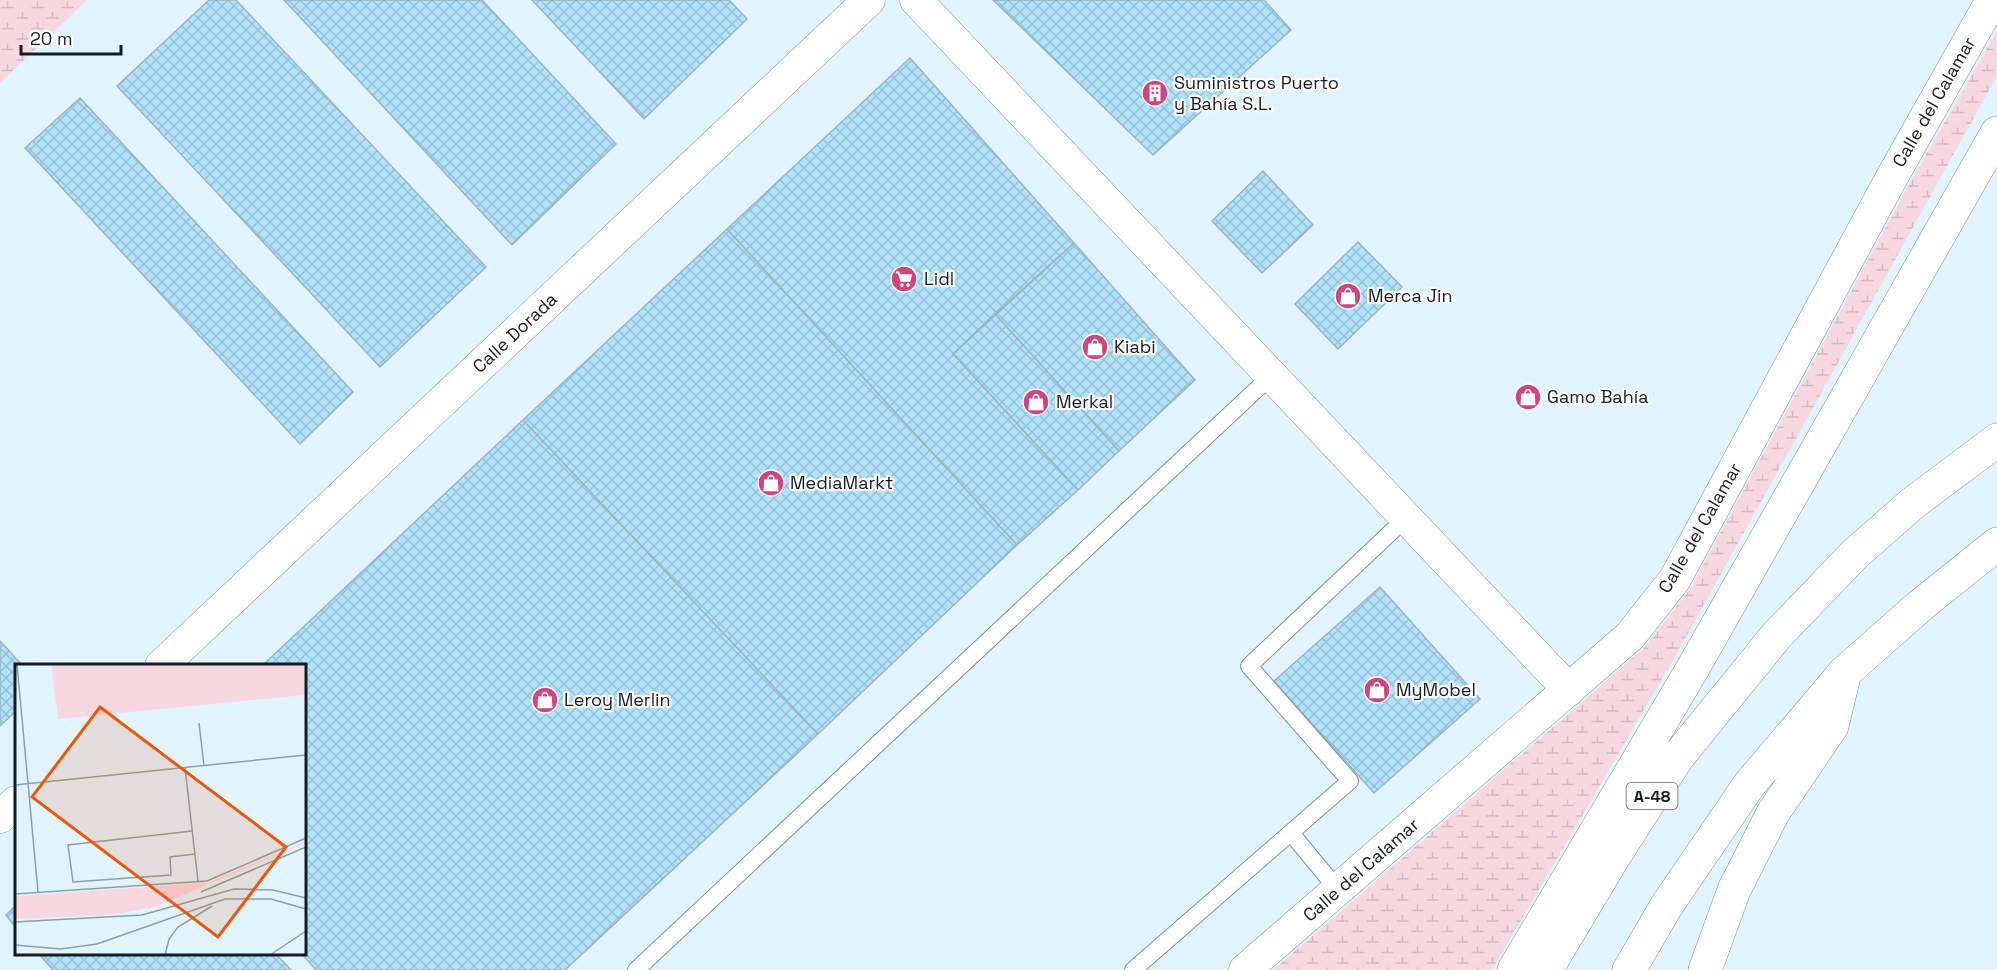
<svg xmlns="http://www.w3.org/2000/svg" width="1997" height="970" font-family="'Space Grotesk',sans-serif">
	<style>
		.wetland { fill: url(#wetland-marsh) }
		.building { fill: url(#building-cross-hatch); stroke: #9cb4bf; stroke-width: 1.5 }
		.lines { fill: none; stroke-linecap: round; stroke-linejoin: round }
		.service-casing { stroke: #7d939e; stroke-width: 18 }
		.minor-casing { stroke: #7d939e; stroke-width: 33 }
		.motorway-casing { stroke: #7d939e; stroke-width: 34 }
		.service { stroke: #fff; stroke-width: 16 }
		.minor { stroke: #fff; stroke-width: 32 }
		.motorway { stroke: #fff; stroke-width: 33 }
		.labels { text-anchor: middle; stroke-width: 4.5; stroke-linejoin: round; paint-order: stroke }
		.shield { fill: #fefefe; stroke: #5a6063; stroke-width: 1.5 }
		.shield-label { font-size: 16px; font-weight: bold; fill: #141c21 }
		.poi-label { font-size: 18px; fill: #141c21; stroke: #fefefe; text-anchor: start }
		.street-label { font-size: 18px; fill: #141c21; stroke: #fefefe }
		.inset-road { fill: none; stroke: #8f9ea6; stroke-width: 1.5 }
		.view { fill: #e8590c; fill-opacity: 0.15; stroke: #e8590c; stroke-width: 3 }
		.inset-edge { fill: none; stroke: #141c21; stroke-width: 3 }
	</style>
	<defs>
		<pattern id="wetland-marsh" width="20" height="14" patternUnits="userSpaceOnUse" patternTransform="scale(1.5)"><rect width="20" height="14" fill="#f7d8e1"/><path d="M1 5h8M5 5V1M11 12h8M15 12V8" fill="none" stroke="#d3b9c1"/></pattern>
		<pattern id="building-cross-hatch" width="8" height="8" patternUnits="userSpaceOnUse" patternTransform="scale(1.5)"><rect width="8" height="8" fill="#b1e2fa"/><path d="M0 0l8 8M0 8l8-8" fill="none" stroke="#97c1d6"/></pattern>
	</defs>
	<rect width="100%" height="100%" fill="#e1f4fe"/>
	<!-- wetland -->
	<path class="wetland" d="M0,0H87L0,83Z
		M1997,31V76L1676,655L1492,970H1273L1644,648L1690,589L1907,188Z"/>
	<!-- building -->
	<path class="building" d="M209,0H236L486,267L380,367L117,86Z
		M284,0H482L616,144L512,245Z
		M532,0H729L747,19L644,119Z
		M993,0H1264L1291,30L1153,155Z
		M910,58L1074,243L953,354L1078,490L1017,545L727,229Z
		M80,98L353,392L300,444L25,148Z
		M1263,171L1313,225L1262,273L1212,221Z
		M727,229L1017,545L818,734L523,420Z
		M1358,242L1402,287L1338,349L1295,304Z
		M1074,243L1195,380L1119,451L995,314Z
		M995,314L1119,451L1078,490L953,354Z
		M523,420L818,734L565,970H316L302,954H304V666H262Z
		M1380,587L1480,699L1374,793L1274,681Z
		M0,641L23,666H16V711L0,726Z
		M16,905V928L6,915Z
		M39,954H276L291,970H53Z"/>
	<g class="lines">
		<defs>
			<path id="service" d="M1291,833L1338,890
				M636,970L1272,375
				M1133,970L1350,781L1249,666L1406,518"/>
			<path id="minor" d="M916,0L1569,690
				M161,666L869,0
				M0,817L16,802
				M1245,970L1630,636L1675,579L1892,177L1992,0"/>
			<path id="motorway" d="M1514,970L1693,668L1997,133
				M1546,970L1613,858L1677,758L1777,635L1855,554L1913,503L1997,440
				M1629,970L1667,905L1749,785L1845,672L1921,605L1997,544
				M1705,970L1734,890L1773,813L1832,726L1844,676"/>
		</defs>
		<!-- service casing -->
		<use href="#service" class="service-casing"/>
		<!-- minor casing -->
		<use href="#minor" class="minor-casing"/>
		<!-- motorway casing -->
		<use href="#motorway" class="motorway-casing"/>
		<!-- service -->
		<use href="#service" class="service"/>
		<!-- minor -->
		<use href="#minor" class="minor"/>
		<!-- motorway -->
		<use href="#motorway" class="motorway"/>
	</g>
	<!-- icons -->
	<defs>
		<symbol id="building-disc" viewBox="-11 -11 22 22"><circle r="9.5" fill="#ce457f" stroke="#fefefe"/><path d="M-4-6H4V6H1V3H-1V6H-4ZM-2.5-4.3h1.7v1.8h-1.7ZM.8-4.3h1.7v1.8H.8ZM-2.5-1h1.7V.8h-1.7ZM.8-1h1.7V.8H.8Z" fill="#fff"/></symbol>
		<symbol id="supermarket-disc" viewBox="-11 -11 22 22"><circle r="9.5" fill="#ce457f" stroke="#fefefe"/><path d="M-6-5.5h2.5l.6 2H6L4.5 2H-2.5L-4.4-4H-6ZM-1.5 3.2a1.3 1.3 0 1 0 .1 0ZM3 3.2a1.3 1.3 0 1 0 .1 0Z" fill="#fff"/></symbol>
		<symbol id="shop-disc" viewBox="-11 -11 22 22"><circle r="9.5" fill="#ce457f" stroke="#fefefe"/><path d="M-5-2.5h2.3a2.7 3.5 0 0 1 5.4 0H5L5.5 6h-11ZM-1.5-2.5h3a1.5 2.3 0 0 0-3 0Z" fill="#fff"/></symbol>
	</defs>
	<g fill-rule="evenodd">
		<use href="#building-disc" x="1140" y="78" width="30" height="30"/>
		<use href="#supermarket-disc" x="889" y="264" width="30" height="30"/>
		<use href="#shop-disc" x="1333" y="281" width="30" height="30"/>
		<use href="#shop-disc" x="1080" y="332" width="30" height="30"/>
		<use href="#shop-disc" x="1513" y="382" width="30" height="30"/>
		<use href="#shop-disc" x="1021" y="387" width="30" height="30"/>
		<use href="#shop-disc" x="756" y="468" width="30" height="30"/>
		<use href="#shop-disc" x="1362" y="675" width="30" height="30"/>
		<use href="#shop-disc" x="530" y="685" width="30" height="30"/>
	</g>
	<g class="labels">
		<!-- shield labels -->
		<rect class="shield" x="1626.5" y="783" width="51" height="26" rx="4.5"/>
		<g class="shield-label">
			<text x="1652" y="802">A-48</text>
		</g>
		<!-- poi labels -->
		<g class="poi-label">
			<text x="1174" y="89">Suministros Puerto<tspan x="1174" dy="21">y Bahía S.L.</tspan></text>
			<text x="924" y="285">Lidl</text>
			<text x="1368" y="302">Merca Jin</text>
			<text x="1114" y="353">Kiabi</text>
			<text x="1547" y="403">Gamo Bahía</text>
			<text x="1056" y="408">Merkal</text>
			<text x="790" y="489">MediaMarkt</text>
			<text x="1396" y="696">MyMobel</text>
			<text x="564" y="706">Leroy Merlin</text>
		</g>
		<!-- street labels -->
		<g class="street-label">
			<text transform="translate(1934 102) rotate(-60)" y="6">Calle del Calamar</text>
			<text transform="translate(515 333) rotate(-43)" y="6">Calle Dorada</text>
			<text transform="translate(1700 528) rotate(-60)" y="6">Calle del Calamar</text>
			<text transform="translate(1361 870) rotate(-41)" y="6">Calle del Calamar</text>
		</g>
	</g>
	<!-- overview -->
	<g transform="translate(15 664)">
		<rect width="291" height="291" fill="#e1f4fe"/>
		<path d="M36,0H291L290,31L43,55ZM291,177V179L140,243L94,251L0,255V232L193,219Z" fill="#f7d8e1"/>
		<path d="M71,0H262L126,15L74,7Z" fill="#f7d8e1"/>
		<path class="inset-road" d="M2,0L23,228M184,59L189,102M170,104L183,217M0,121L291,91M177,167L53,181L58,218L156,211L155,193L180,190M186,228L291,183M0,230L192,217L291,174M0,258L127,251L219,225L258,226L291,234M0,281L46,285L82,280L210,235H256L291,245M150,291L154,275L163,263L197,242M255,291L291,267"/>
		<path class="view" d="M85,43L271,183L203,273L17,133Z"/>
		<rect width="291" height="291" class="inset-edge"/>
	</g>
	<!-- scale -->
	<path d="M21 45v9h100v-9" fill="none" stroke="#141c21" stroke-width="3"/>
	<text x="30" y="45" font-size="18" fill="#141c21" stroke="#fefefe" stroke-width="4.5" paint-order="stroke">20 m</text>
</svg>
